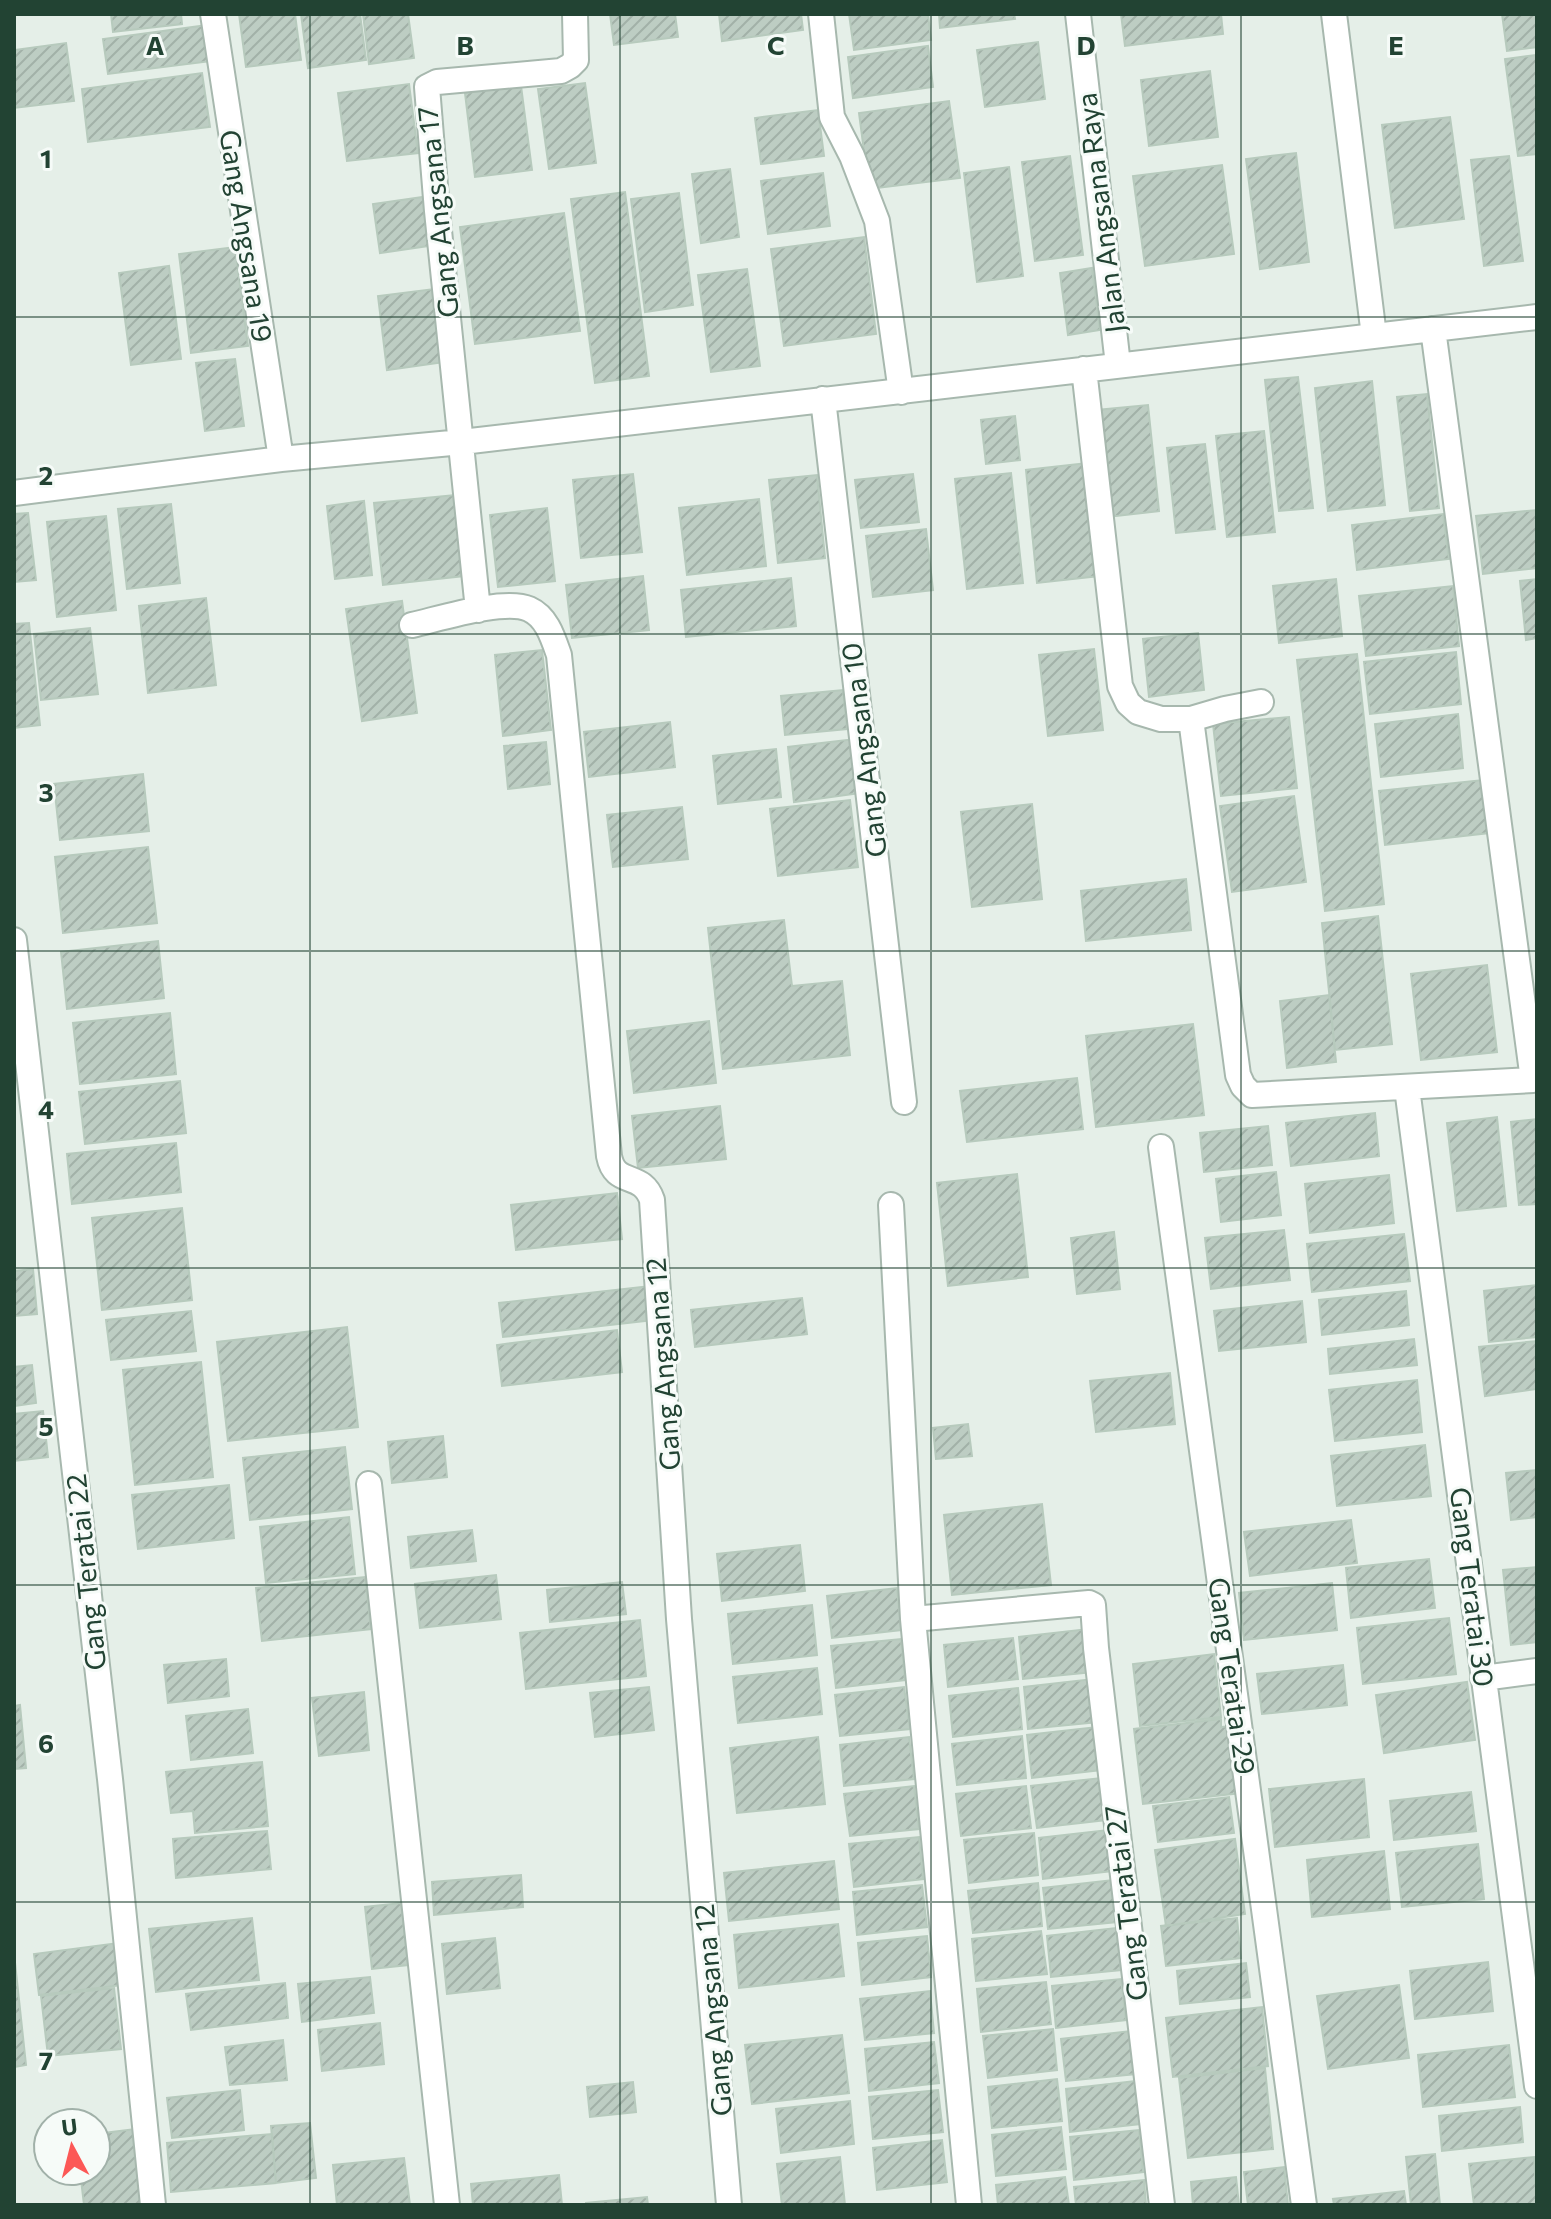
<svg xmlns="http://www.w3.org/2000/svg" width="1551" height="2219" font-family="Commissioner,sans-serif">
	<style>
		.building { fill: url(#building-hatch); stroke: #b7cabd; stroke-width: 2 }
		.lines { fill: none; stroke-linecap: round; stroke-linejoin: round }
		.minor-casing { stroke: #a7b8ae; stroke-width: 28 }
		.minor { stroke: #fff; stroke-width: 24 }
		.grid { fill: none; stroke: #224333; stroke-width: 2; stroke-opacity: 0.55 }
		.labels { text-anchor: middle; stroke-width: 6; stroke-linejoin: round; paint-order: stroke }
		.street-label { font-size: 28px; fill: #224333; stroke: #f6fbf8 }
		.grid-label { font-size: 26px; text-anchor: middle; font-weight: bold; fill: #224333; stroke: #f6fbf8; stroke-width: 6; stroke-linejoin: round; paint-order: stroke }
	</style>
	<defs>
		<pattern id="building-hatch" width="6" height="6" patternUnits="userSpaceOnUse" patternTransform="scale(2)"><rect width="6" height="6" fill="#bdcdc3"/><path d="M-1 1l2-2M0 6l6-6M5 7l2-2" fill="none" stroke="#a2b1a8"/></pattern>
	</defs>
	<rect width="100%" height="100%" fill="#e5efe8"/>
	<!-- building -->
	<path class="building" d="M111,14H181L182,24L113,32Z
		M239,14H295L301,60L246,67Z
		M301,14H360L366,60L308,68Z
		M363,14H408L414,58L369,64Z
		M610,14H675L678,37L614,45Z
		M719,14H801L803,30L722,41Z
		M849,14H928L931,40L854,50Z
		M939,14H1014L1015,19L940,28Z
		M1121,14H1221L1223,34L1125,46Z
		M1502,14H1537V47L1507,51Z
		M208,25L212,61L108,74L103,39Z
		M1038,42L1045,99L985,107L977,50Z
		M66,43L74,101L14,108V50Z
		M928,46L933,87L853,98L848,57Z
		M1537,55V154L1518,156L1505,59Z
		M1210,71L1218,137L1149,146L1141,80Z
		M202,73L210,127L88,142L82,89Z
		M585,83L596,163L549,169L538,89Z
		M409,84L418,153L347,161L338,93Z
		M521,86L532,170L475,177L465,93Z
		M949,101L960,178L869,189L859,113Z
		M818,110L824,156L761,164L755,118Z
		M1450,117L1464,219L1395,228L1382,125Z
		M1296,153L1309,262L1260,269L1246,159Z
		M1070,156L1083,255L1035,261L1022,162Z
		M1509,156L1523,261L1484,266L1471,160Z
		M1222,165L1234,254L1145,266L1133,176Z
		M1009,167L1023,276L977,282L964,173Z
		M730,169L739,237L701,243L692,174Z
		M823,173L830,226L768,234L761,181Z
		M625,192L649,376L595,383L571,199Z
		M679,193L693,305L645,312L631,199Z
		M430,196L436,245L380,253L373,204Z
		M564,213L580,331L475,344L460,227Z
		M864,237L876,334L784,346L771,249Z
		M235,247L248,346L191,353L179,254Z
		M169,266L181,359L131,365L119,273Z
		M1092,268L1100,330L1068,335L1060,273Z
		M747,269L760,366L711,372L698,275Z
		M442,288L452,361L387,370L378,296Z
		M235,359L244,426L205,431L196,363Z
		M1298,377L1313,508L1279,511L1265,380Z
		M1372,381L1385,505L1328,511L1315,388Z
		M1427,394L1439,508L1410,511L1397,397Z
		M1148,405L1159,511L1108,517L1097,410Z
		M1015,416L1020,460L986,464L981,420Z
		M1264,431L1275,532L1227,537L1216,436Z
		M1205,444L1215,529L1176,533L1167,448Z
		M1087,463L1099,576L1037,583L1026,470Z
		M1011,473L1023,583L967,589L955,479Z
		M633,474L642,552L581,558L573,480Z
		M913,474L919,522L861,528L855,480Z
		M817,475L825,558L778,563L769,480Z
		M455,495L464,576L383,585L374,503Z
		M759,499L766,566L687,575L679,508Z
		M364,501L372,575L335,579L327,506Z
		M171,504L180,583L127,589L118,509Z
		M547,508L555,581L498,587L490,515Z
		M1537,510V568L1483,574L1476,516Z
		M28,513L36,580L14,582V514Z
		M1443,514L1449,559L1357,570L1352,525Z
		M106,516L116,610L57,617L47,522Z
		M926,529L933,590L873,597L866,536Z
		M643,576L649,630L572,638L566,585Z
		M791,578L796,626L686,637L681,590Z
		M1336,579L1342,636L1279,643L1273,586Z
		M1537,579V638L1526,640L1520,581Z
		M1453,586L1459,646L1366,656L1359,596Z
		M206,598L216,685L148,693L139,606Z
		M402,601L417,713L362,721L346,609Z
		M29,623L40,725L14,728V624Z
		M90,628L98,694L41,700L34,634Z
		M1198,633L1204,690L1149,697L1143,639Z
		M1094,649L1103,730L1048,736L1039,655Z
		M542,650L551,730L503,736L495,655Z
		M1456,652L1461,704L1370,714L1364,662Z
		M1357,654L1384,904L1325,911L1297,660Z
		M843,690L847,729L785,735L781,696Z
		M1458,714L1463,768L1381,777L1375,724Z
		M1289,717L1297,788L1221,796L1213,724Z
		M670,722L675,767L589,777L584,732Z
		M855,739L861,793L794,802L788,747Z
		M546,742L550,784L508,789L504,746Z
		M776,749L781,797L718,804L713,756Z
		M143,774L149,831L60,840L54,784Z
		M1483,780L1489,833L1385,845L1379,791Z
		M1294,796L1306,882L1232,892L1220,806Z
		M850,800L858,867L778,876L770,809Z
		M1032,804L1042,899L972,907L961,812Z
		M682,807L688,859L613,867L607,815Z
		M148,847L157,923L63,933L55,857Z
		M1186,879L1191,930L1086,941L1081,891Z
		M1378,916L1392,1044L1335,1050L1322,923Z
		M784,920L792,986L842,981L850,1055L723,1069L708,928Z
		M158,941L164,998L67,1009L61,952Z
		M1487,965L1497,1052L1421,1060L1411,974Z
		M1329,995L1336,1062L1287,1068L1280,1001Z
		M170,1013L176,1074L80,1084L73,1023Z
		M709,1021L716,1083L634,1093L627,1031Z
		M1193,1024L1204,1115L1096,1127L1086,1036Z
		M1077,1078L1083,1129L967,1142L960,1091Z
		M180,1081L186,1133L85,1144L79,1092Z
		M720,1106L726,1159L638,1168L632,1116Z
		M1375,1113L1379,1156L1291,1166L1286,1123Z
		M1497,1117L1506,1206L1457,1211L1447,1123Z
		M1537,1119V1204L1519,1205L1511,1122Z
		M1268,1126L1272,1165L1204,1172L1200,1133Z
		M176,1143L181,1192L72,1204L67,1154Z
		M1276,1172L1281,1215L1221,1222L1216,1179Z
		M1017,1174L1028,1277L948,1286L937,1183Z
		M1389,1175L1394,1223L1310,1233L1305,1184Z
		M617,1193L622,1239L516,1250L511,1205Z
		M182,1208L192,1300L102,1310L92,1218Z
		M1284,1230L1290,1280L1211,1289L1205,1238Z
		M1114,1232L1120,1289L1077,1294L1071,1238Z
		M1404,1234L1410,1281L1312,1292L1307,1244Z
		M33,1269L37,1314L14,1316V1271Z
		M1537,1285V1337L1489,1342L1484,1291Z
		M650,1286L653,1320L503,1337L499,1303Z
		M1406,1291L1409,1325L1322,1335L1319,1300Z
		M802,1298L807,1334L695,1347L691,1310Z
		M1302,1301L1306,1342L1219,1351L1214,1311Z
		M191,1311L196,1351L111,1360L106,1320Z
		M347,1327L358,1427L228,1441L217,1342Z
		M617,1330L622,1372L502,1386L497,1345Z
		M1414,1339L1417,1365L1330,1374L1328,1349Z
		M1537,1341V1389L1485,1396L1479,1347Z
		M201,1362L213,1477L135,1485L123,1370Z
		M32,1365L36,1403L14,1406V1367Z
		M1170,1373L1175,1424L1096,1432L1090,1381Z
		M1417,1380L1422,1432L1335,1441L1329,1390Z
		M43,1411L48,1457L14,1461V1414Z
		M968,1424L972,1456L936,1459L933,1428Z
		M443,1436L447,1477L392,1483L388,1442Z
		M1425,1445L1431,1496L1337,1506L1331,1456Z
		M345,1447L352,1509L250,1520L243,1458Z
		M1537,1470V1517L1511,1520L1506,1473Z
		M229,1485L234,1538L138,1549L132,1495Z
		M1042,1504L1051,1585L952,1595L944,1515Z
		M349,1517L355,1574L266,1583L260,1527Z
		M1351,1520L1357,1563L1250,1576L1244,1532Z
		M472,1530L476,1561L411,1568L408,1537Z
		M800,1545L805,1591L722,1601L717,1554Z
		M1429,1559L1435,1608L1351,1618L1346,1568Z
		M1537,1567V1642L1511,1645L1503,1570Z
		M496,1575L501,1619L420,1628L415,1584Z
		M365,1577L371,1629L262,1641L256,1588Z
		M622,1582L626,1614L550,1622L547,1590Z
		M1332,1583L1337,1630L1244,1640L1239,1593Z
		M897,1588L901,1630L832,1638L827,1596Z
		M812,1605L817,1655L733,1664L728,1614Z
		M1449,1618L1456,1674L1363,1684L1357,1628Z
		M640,1620L646,1676L526,1689L520,1633Z
		M1088,1629L1093,1672L1023,1679L1019,1637Z
		M1013,1638L1018,1679L948,1687L944,1645Z
		M901,1639L905,1680L836,1688L831,1646Z
		M1214,1654L1221,1717L1140,1726L1133,1664Z
		M226,1659L229,1696L168,1703L164,1665Z
		M1343,1665L1347,1705L1262,1714L1257,1674Z
		M817,1668L822,1714L738,1723L733,1677Z
		M1093,1679L1098,1722L1028,1729L1024,1687Z
		M1467,1682L1475,1740L1384,1753L1376,1695Z
		M649,1687L654,1730L595,1737L590,1693Z
		M904,1687L910,1729L840,1736L835,1695Z
		M1018,1688L1022,1729L953,1737L949,1696Z
		M364,1692L369,1750L319,1756L312,1698Z
		M20,1705L26,1768L14,1769V1706Z
		M248,1709L253,1753L191,1760L186,1716Z
		M1221,1719V1727L1233,1726L1241,1793L1143,1804L1134,1729Z
		M1097,1727L1101,1770L1032,1778L1027,1735Z
		M1022,1736L1026,1778L957,1785L952,1744Z
		M818,1737L825,1804L737,1813L730,1748Z
		M909,1737L914,1779L844,1786L840,1745Z
		M262,1762L268,1826L195,1833L193,1811L171,1813L166,1772Z
		M1101,1778L1106,1820L1037,1828L1031,1786Z
		M1364,1779L1369,1837L1275,1847L1269,1789Z
		M914,1786L919,1829L850,1836L844,1794Z
		M1026,1786L1031,1828L961,1836L956,1794Z
		M1471,1792L1476,1831L1394,1840L1390,1801Z
		M1229,1797L1234,1833L1158,1842L1153,1806Z
		M1108,1830L1112,1871L1043,1879L1039,1838Z
		M267,1831L271,1869L176,1878L173,1839Z
		M1034,1833L1038,1875L969,1883L964,1840Z
		M919,1837L923,1879L854,1887L849,1844Z
		M1235,1839L1245,1914L1166,1926L1155,1850Z
		M1478,1844L1484,1899L1402,1907L1396,1853Z
		M1384,1851L1390,1909L1312,1917L1307,1860Z
		M834,1861L839,1909L729,1921L724,1873Z
		M521,1875L523,1907L434,1915L432,1882Z
		M1113,1880L1117,1922L1048,1929L1043,1888Z
		M1038,1883L1042,1926L973,1933L968,1891Z
		M922,1885L927,1927L857,1935L853,1892Z
		M401,1903L408,1965L372,1969L365,1907Z
		M252,1918L259,1980L156,1992L149,1929Z
		M1237,1918L1241,1958L1166,1966L1161,1926Z
		M838,1924L844,1976L739,1988L734,1935Z
		M1116,1928L1121,1970L1051,1977L1047,1936Z
		M1041,1931L1047,1974L976,1981L972,1939Z
		M927,1936L931,1977L862,1985L858,1943Z
		M495,1938L500,1988L447,1994L442,1944Z
		M118,1943L123,1985L39,1995L34,1954Z
		M14,1953L26,2065L14,2067Z
		M1488,1962L1493,2011L1415,2019L1410,1971Z
		M1246,1963L1250,1997L1180,2004L1177,1971Z
		M370,1977L374,2013L302,2022L298,1984Z
		M1121,1979L1126,2020L1056,2028L1052,1986Z
		M1046,1982L1051,2024L981,2032L977,1989Z
		M285,1983L288,2018L191,2030L186,1994Z
		M1399,1985L1409,2058L1328,2069L1317,1996Z
		M114,1988L121,2049L48,2056L41,1996Z
		M930,1991L934,2033L865,2040L860,1999Z
		M1262,2007L1268,2066L1173,2077L1166,2018Z
		M380,2023L384,2064L322,2071L318,2030Z
		M1053,2029L1057,2070L988,2078L983,2036Z
		M1131,2031L1136,2074L1066,2081L1061,2039Z
		M842,2035L849,2093L752,2104L745,2045Z
		M283,2040L287,2080L230,2085L225,2047Z
		M934,2042L939,2083L869,2091L865,2049Z
		M1509,2045L1515,2097L1423,2107L1418,2055Z
		M1265,2068L1273,2149L1188,2158L1179,2078Z
		M1057,2079L1062,2121L992,2128L988,2087Z
		M1135,2081L1140,2124L1070,2132L1066,2089Z
		M633,2082L636,2112L590,2117L587,2087Z
		M240,2090L244,2130L172,2138L167,2098Z
		M938,2090L943,2132L873,2139L869,2097Z
		M850,2101L854,2144L781,2153L776,2109Z
		M1520,2107L1523,2142L1442,2151L1439,2116Z
		M310,2123L316,2178L276,2183L271,2126Z
		M1061,2127L1066,2169L996,2176L992,2135Z
		M135,2129L144,2205H84L80,2171H96V2134Z
		M1139,2130L1143,2172L1074,2180L1070,2137Z
		M272,2134L276,2183L171,2192L167,2143Z
		M942,2140L947,2182L877,2190L873,2148Z
		M1435,2154L1440,2205H1411L1406,2157Z
		M840,2157L845,2205H782L777,2164Z
		M1534,2157L1537,2205H1474L1469,2164Z
		M404,2158L410,2205H337L333,2165Z
		M1284,2167L1288,2205H1248L1244,2172Z
		M559,2175L562,2205H473L471,2184Z
		M1065,2177L1069,2205H998L996,2185Z
		M1236,2177L1239,2205H1193L1191,2182Z
		M1144,2180L1146,2205H1076L1074,2187Z
		M1404,2191L1406,2205H1334L1333,2199Z
		M647,2197L648,2205H586V2203Z"/>
	<g class="lines">
		<defs>
			<path id="minor" d="M213,14L281,459
				M821,14L832,117L852,156L877,221L901,392
				M1078,14L1118,365
				M1334,14L1374,336
				M1084,369L1120,686L1128,703L1138,712L1161,719H1191L1225,709L1261,702
				M823,399L904,1102
				M14,493L281,459L462,442L1537,317
				M478,610L437,211L427,87L437,82L561,71L570,66L576,60L575,14
				M412,625C439,619 504,598 529,609C547,617 553,638 559,655L609,1156C615,1188 642,1170 652,1200L679,1619L729,2205
				M1191,719L1238,1075L1243,1086L1252,1095L1533,1080L1433,329
				M14,940L110,1779L153,2205
				M1407,1088L1537,2086
				M1161,1147L1304,2205
				M891,1205L913,1619L969,2205
				M369,1484L447,2205
				M913,1619L1089,1603L1093,1605L1096,1648L1162,2205
				M1483,1678L1537,1671"/>
		</defs>
		<!-- minor casing -->
		<use href="#minor" class="minor-casing"/>
		<!-- minor -->
		<use href="#minor" class="minor"/>
	</g>
	<!-- grid -->
	<path class="grid" d="M310,14V2205M620,14V2205M931,14V2205M1241,14V2205M14,317H1537M14,634H1537M14,951H1537M14,1268H1537M14,1585H1537M14,1902H1537"/>
	<g class="labels">
		<!-- street labels -->
		<g class="street-label">
			<text transform="translate(438 212) rotate(-96)" y="10">Gang Angsana 17</text>
			<text transform="translate(1101 213) rotate(-97)" y="10">Jalan Angsana Raya</text>
			<text transform="translate(246 236) rotate(81)" y="10">Gang Angsana 19</text>
			<text transform="translate(864 750) rotate(-97)" y="10">Gang Angsana 10</text>
			<text transform="translate(663 1364) rotate(-94)" y="10">Gang Angsana 12</text>
			<text transform="translate(86 1572) rotate(-96)" y="10">Gang Teratai 22</text>
			<text transform="translate(1472 1587) rotate(83)" y="10">Gang Teratai 30</text>
			<text transform="translate(1232 1676) rotate(82)" y="10">Gang Teratai 29</text>
			<text transform="translate(1126 1903) rotate(-97)" y="10">Gang Teratai 27</text>
			<text transform="translate(713 2010) rotate(-95)" y="10">Gang Angsana 12</text>
		</g>
	</g>
	<g class="grid-label">
		<text x="155" y="55">A</text>
		<text x="465" y="55">B</text>
		<text x="776" y="55">C</text>
		<text x="1086" y="55">D</text>
		<text x="1396" y="55">E</text>
		<text x="46" y="168">1</text>
		<text x="46" y="485">2</text>
		<text x="46" y="802">3</text>
		<text x="46" y="1119">4</text>
		<text x="46" y="1436">5</text>
		<text x="46" y="1753">6</text>
		<text x="46" y="2070">7</text>
	</g>
	<!-- border -->
	<rect width="1551" height="2219" fill="none" stroke="#224333" stroke-width="32"/>
	<!-- north arrow -->
	<g transform="translate(72 2147) rotate(353)"><circle r="38" fill="#f6fbf8" stroke="#a1b1a9" stroke-width="2"/>
	<path d="M0-6L14 30L0 20L-14 30Z" fill="#fc5856"/>
	<text y="-12" font-size="22" font-weight="bold" text-anchor="middle" fill="#224333">U</text>
	</g>
</svg>
